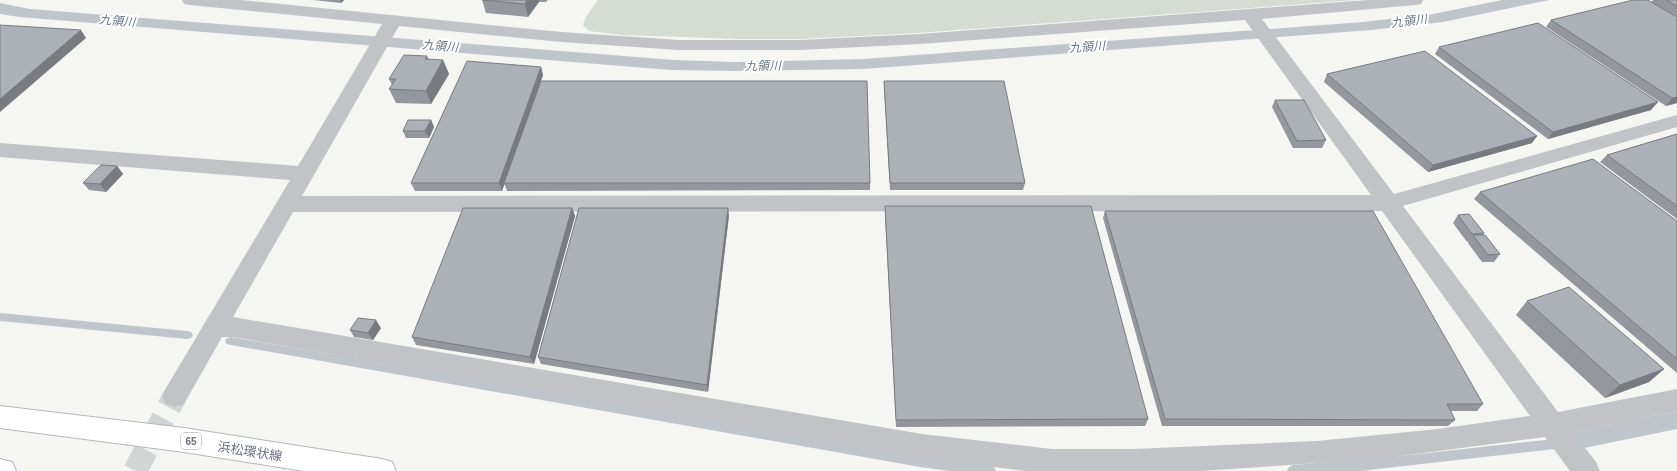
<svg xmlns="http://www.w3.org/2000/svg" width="1677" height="471" font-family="Helvetica,'Noto Sans JP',sans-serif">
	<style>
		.green { fill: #d5dcd4 }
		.water { fill: #c0c5cc }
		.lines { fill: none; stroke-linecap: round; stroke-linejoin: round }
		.stream { fill: #c0c5cc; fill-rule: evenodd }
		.minor-tunnel { stroke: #d2d4d6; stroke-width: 24; stroke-dasharray: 24 12; stroke-linecap: butt }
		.major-casing { stroke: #b5b7bb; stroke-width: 2 }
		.minor { fill: #c1c3c7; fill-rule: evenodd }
		.major { fill: #fff; fill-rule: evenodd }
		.wall { fill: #94979d }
		.shaded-wall { fill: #787b80 }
		.building { fill: #acb0b7; stroke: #787b80 }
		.labels { text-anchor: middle; stroke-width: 4; stroke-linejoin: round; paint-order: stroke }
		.shield { fill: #fff; stroke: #959aa6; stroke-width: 1 }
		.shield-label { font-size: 10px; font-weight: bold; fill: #676f80 }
		.water-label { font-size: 12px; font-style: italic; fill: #687584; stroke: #fff }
		.near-street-label { font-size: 13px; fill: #676f80; stroke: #fff }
	</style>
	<rect width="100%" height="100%" fill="#f5f5f2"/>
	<!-- green -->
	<path class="green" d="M598,0H1357L917,33L799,39H740L622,35L589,31L583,25L586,17Z"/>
	<!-- water -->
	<path class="water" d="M1502,0H1549L1443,22L1371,30L864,69L735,71L671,70L19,17L0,14V3L30,9L674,60L736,62L863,59L1363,22L1433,14Z
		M1677,411V429L1584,448L1572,432Z"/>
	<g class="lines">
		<!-- stream -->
		<path class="stream" d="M0,313L187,331L191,332L193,335L191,338L187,339L0,321Z
			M231,337L920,455L990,465L994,467L996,471H951L920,467L231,345L227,344L225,341L227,338Z
			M1563,438L1567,439L1569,443L1567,447L1563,448L1360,471H1287L1289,467L1293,465L1401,456Z"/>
		<!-- minor-tunnel -->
		<path class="minor-tunnel" d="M135,471L175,396"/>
		<defs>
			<path id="major" d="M0,406L184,428L382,459L392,462L396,471H304L184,452L0,428Z
				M0,459L12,462L16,471H0Z"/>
		</defs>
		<!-- major casing -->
		<use href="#major" class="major-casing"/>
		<!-- minor -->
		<path class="minor" d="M182,0H241L561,32L679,40H800L920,34L1368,0H1423L1421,4L1415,5L1262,19L1394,194L1677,115V127L1403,206L1558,412L1677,389V411L1573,432L1596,462L1600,471H1570L1545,437L1378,459L1200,471H1025L922,458L233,337H222L184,404L175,407L166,404L162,396L166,388L290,180L0,157V143L298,166L382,24L190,5L184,4ZM1245,20L1371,195L302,196L399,26L561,42L679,50H800L920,44ZM1382,211L1530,416L1438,429L1317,441L1133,449H1052L922,434L233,317L293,212Z"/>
		<!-- major -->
		<use href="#major" class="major"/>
	</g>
	<!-- wall -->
	<path class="wall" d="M313,0H344L341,3Z
		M478,0H548L546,2H539L528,17L486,13L482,0Z
		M1653,0H1677V17L1651,2Z
		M1677,17V103L1666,106L1546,27L1551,20Z
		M1439,47L1651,110L1548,139L1435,54Z
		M429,60H443L449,74L431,104L396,103L389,89L392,85L389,79Z
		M541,67L543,75L502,191H415L411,183Z
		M1327,74L1537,136L1532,143L1428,172L1324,82Z
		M884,81L1025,183L1023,190H890L884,88Z
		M1275,100L1326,140L1322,148H1293L1272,107Z
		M431,120L434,127L429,138H406L403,131Z
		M1677,134V219L1600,162L1607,155Z
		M117,166L123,174L106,192L89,190L83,183Z
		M504,183H870V190L507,191Z
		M1480,192L1677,221V373L1474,199Z
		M885,206L1148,419L1145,426L896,427L885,214Z
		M572,208L575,216L534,364L416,345L412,337Z
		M1105,211L1483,404L1477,411H1451L1455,420L1448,426H1162L1103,218Z
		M729,215L708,392L541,364L538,357Z
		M1458,215L1484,233L1483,235L1500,254L1494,262H1482L1468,243V241L1467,242L1453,223Z
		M1527,301L1664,369L1649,382L1605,398L1516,315Z
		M381,328L373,340L354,337L350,330Z"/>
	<!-- shaded-wall -->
	<path class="shaded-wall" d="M340,0H344L341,3Z
		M527,0H539V2L528,17L525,4Z
		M81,30L86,38L0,112V99Z
		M427,56L433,69L425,59Z
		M443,60L449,74L431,104L426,91Z
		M541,67L543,75L502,191L499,183Z
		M1677,97V103L1666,106L1672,98Z
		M1658,102L1651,110L1548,139L1553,132Z
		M431,120L434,127L429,138L425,131Z
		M1537,136L1532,143L1428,172L1433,165Z
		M117,166L123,174L106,192L100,184Z
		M572,208L575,216L534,364L530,357Z
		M728,208L729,215L708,392L707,385Z
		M376,320L381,328L373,340L368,333Z
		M1664,369L1649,382L1605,398L1620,385Z"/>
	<!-- building -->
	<path class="building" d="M483,0H527L525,4Z
		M1633,0H1648L1677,17V97L1672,98L1551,20Z
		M1666,0H1677V6Z
		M1538,23L1658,102L1553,132L1439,47Z
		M0,25L81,30L0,99Z
		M1425,51L1537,136L1433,165L1327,74Z
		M404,55L427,56L425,59L443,60L426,91L389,89L396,79H389Z
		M467,61L541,67L499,183H411Z
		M541,81H867L870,183H504Z
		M884,81H1004L1025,183H890Z
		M1275,100H1304L1326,140L1297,141Z
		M408,120H431L425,131H403Z
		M1677,134V206L1607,155Z
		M1593,159L1677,221V359L1480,192Z
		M101,165L117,166L100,184L83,183Z
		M885,206H1091L1148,419L896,420Z
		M463,208H572L530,357L412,337Z
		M579,208H728L707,385L538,357Z
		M1105,211H1373L1483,404H1447L1455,420L1165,419Z
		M1469,214L1484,233L1472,234L1458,215Z
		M1473,235H1485L1500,254L1488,255Z
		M1569,287L1664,369L1620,385L1527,301Z
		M358,318L376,320L368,333L350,330Z"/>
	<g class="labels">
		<!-- shield labels -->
		<rect class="shield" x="181" y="433" width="20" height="16" rx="3"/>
		<g class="shield-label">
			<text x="191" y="445">65</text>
		</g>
		<!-- water labels -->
		<g class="water-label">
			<text transform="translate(117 21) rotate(5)" y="4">九領川</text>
			<text transform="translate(1409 21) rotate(-7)" y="4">九領川</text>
			<text transform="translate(440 46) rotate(5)" y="4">九領川</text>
			<text transform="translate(1087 47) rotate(-4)" y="4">九領川</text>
			<text transform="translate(763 66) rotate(-1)" y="4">九領川</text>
		</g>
		<!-- near-street labels -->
		<g class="near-street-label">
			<text transform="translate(250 451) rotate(9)" y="5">浜松環状線</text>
		</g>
	</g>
</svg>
